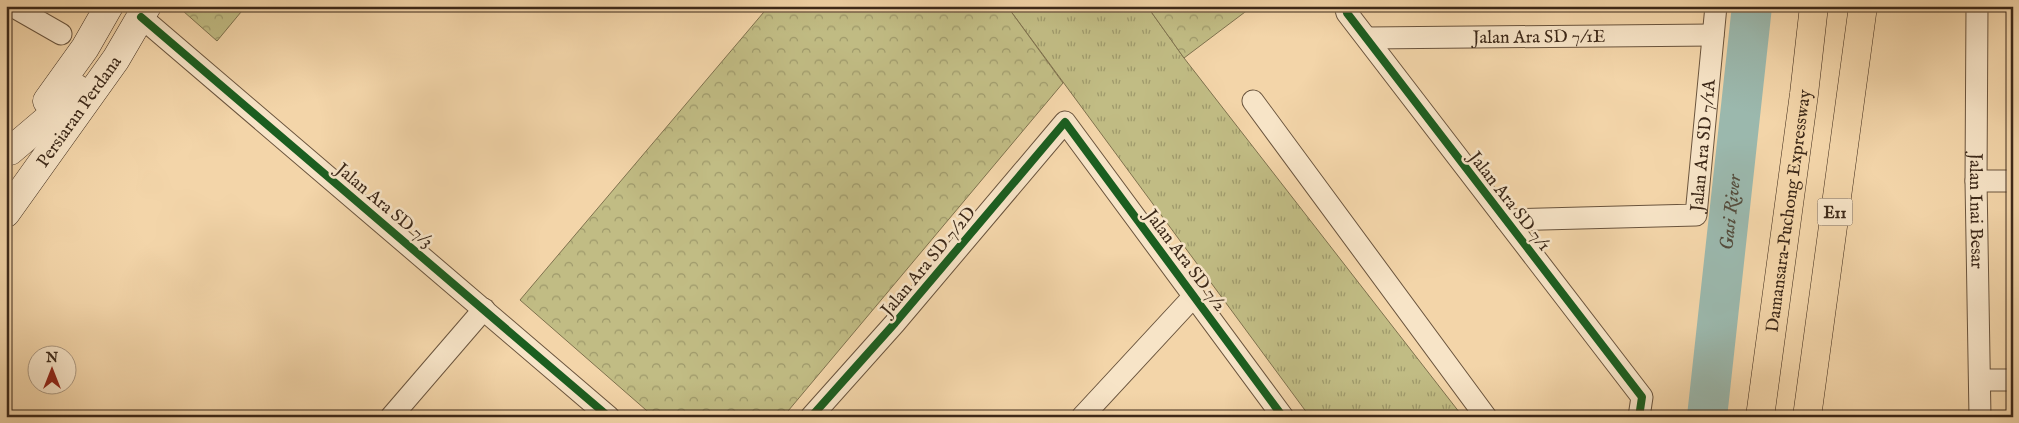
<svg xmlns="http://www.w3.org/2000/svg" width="2019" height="423" font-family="'IM FELL English',serif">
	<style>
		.grass { fill: url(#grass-tufts); stroke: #7f724e }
		.forest { fill: url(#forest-crowns); stroke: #7f724e }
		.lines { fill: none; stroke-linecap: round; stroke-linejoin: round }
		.river { stroke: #9bb8ad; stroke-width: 40 }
		.minor-casing { stroke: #6a543d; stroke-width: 23 }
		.secondary-casing { stroke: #3d2919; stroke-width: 29 }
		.motorway-casing { stroke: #3d2919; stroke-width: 29 }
		.minor { stroke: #f7e4c7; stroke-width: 21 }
		.secondary { stroke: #f7e4c7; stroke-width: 28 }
		.motorway { stroke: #f3d5a9; stroke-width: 28 }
		.cycleway-casing { stroke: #f7e4c7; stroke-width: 11 }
		.cycleway { stroke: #1b5e20; stroke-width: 8 }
		.labels { text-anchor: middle; stroke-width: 5; stroke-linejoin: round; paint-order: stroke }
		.shield { fill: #f7e4c7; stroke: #75614d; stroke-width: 1 }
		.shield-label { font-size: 16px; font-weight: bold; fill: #3d2919 }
		.street-label { font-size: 18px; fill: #3d2919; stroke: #f7e4c7 }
		.water-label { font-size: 19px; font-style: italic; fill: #544d3e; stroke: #f7e4c7 }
	</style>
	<defs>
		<pattern id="grass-tufts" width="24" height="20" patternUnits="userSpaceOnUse" patternTransform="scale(1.25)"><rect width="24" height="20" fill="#c1bc84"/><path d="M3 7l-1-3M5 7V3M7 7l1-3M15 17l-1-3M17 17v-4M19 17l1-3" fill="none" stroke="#9e996b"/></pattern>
		<pattern id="forest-crowns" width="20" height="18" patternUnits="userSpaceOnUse" patternTransform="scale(1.25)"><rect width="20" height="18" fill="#c1bc84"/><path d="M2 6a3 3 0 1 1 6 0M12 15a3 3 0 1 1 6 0" fill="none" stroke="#9e996b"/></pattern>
	</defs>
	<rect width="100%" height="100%" fill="#f3d5a9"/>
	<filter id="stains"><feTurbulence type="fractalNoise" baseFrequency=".004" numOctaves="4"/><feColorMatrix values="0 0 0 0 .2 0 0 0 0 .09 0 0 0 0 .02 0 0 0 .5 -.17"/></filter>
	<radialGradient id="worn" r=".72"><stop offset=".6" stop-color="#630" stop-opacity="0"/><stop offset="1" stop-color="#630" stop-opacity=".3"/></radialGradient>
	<!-- grass -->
	<path class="grass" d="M1007,6H1147L1184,58L1463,417H1310Z"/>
	<!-- forest -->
	<path class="forest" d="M186,6H246L217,41L183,11Z
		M769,6H1007L1063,83L783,417H654L520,300Z
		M1147,6H1253L1184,58Z"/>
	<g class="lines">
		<!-- river -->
		<path class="river" id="s1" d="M1707,417L1752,6"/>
		<defs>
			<g id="minor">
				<path d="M12,6L61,34"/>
				<path d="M1345,6L1347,13L1642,397L1639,417"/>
				<path id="s2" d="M1977,6L1976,181L1980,417"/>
				<path d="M141,17L609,417"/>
				<path id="s3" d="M1367,38L1713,35"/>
				<path d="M1253,101L1486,417"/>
				<path d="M1976,181H2013"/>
				<path id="s4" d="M1506,220L1696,215L1716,6"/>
				<path d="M1980,380H2013"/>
				<path d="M391,417L484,309"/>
				<path d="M811,417L895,323L1065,122L1283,417"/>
				<path d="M1082,417L1194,296"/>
			</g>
			<g id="secondary">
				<path d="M47,101L85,48L109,6"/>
				<path d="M10,151L63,106L76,88"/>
				<path id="s5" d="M6,213L116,59L147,6"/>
			</g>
			<g id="motorway">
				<path id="s6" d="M1760,417L1804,94L1814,6"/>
				<path d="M1807,417L1863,6"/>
			</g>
		</defs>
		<!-- minor casing -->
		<use href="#minor" class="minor-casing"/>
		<!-- secondary casing -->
		<use href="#secondary" class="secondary-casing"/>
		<!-- motorway casing -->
		<use href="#motorway" class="motorway-casing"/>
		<!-- minor -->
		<use href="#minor" class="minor"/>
		<!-- secondary -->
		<use href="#secondary" class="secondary"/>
		<!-- motorway -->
		<use href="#motorway" class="motorway"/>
		<defs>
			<path id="cycleway" d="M1345,6L1347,13L1642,397L1639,417
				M141,17L609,417
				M811,417L895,323L1065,122L1283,417"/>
		</defs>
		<!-- cycleway casing -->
		<use href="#cycleway" class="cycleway-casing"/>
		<!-- cycleway -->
		<use href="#cycleway" class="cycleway"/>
	</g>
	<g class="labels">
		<!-- shield labels -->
		<rect class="shield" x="1817.5" y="198.5" width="35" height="27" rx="4"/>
		<g class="shield-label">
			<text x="1835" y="218">E11</text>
		</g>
		<!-- street labels -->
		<g class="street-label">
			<text dy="6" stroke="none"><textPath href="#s3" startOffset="172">Jalan Ara SD 7/1E</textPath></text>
			<text dy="6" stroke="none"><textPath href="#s5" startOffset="125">Persiaran Perdana</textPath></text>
			<text dy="6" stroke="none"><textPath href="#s4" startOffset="260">Jalan Ara SD 7/1A</textPath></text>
			<text transform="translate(1510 201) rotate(52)" y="6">Jalan Ara SD 7/1</text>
			<text transform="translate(385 205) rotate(40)" y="6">Jalan Ara SD 7/3</text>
			<text dy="6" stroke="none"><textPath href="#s6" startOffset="208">Damansara–Puchong Expressway</textPath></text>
			<text dy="6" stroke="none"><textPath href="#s2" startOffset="205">Jalan Inai Besar</textPath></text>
			<text transform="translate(1186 260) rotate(53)" y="6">Jalan Ara SD 7/2</text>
			<text transform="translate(928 261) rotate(-50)" y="6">Jalan Ara SD 7/2D</text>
		</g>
		<!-- water labels -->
		<g class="water-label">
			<text dy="7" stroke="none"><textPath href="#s1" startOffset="206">Gasi River</textPath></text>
		</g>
	</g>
	<!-- margin -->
	<rect width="2019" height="423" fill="none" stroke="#f3d5a9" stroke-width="25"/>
	<rect x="8" y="8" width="2004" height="408" fill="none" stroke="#3d2919" stroke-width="2.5"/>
	<rect x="12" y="12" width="1994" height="398" fill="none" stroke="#3d2919"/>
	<!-- north arrow -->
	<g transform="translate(52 370)"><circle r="24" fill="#f7e4c7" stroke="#ad9981"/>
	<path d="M0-4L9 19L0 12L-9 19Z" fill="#8f2418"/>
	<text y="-8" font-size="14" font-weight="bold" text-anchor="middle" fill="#3d2919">N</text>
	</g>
	<rect width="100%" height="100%" filter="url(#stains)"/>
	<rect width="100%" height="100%" fill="url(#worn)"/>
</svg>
